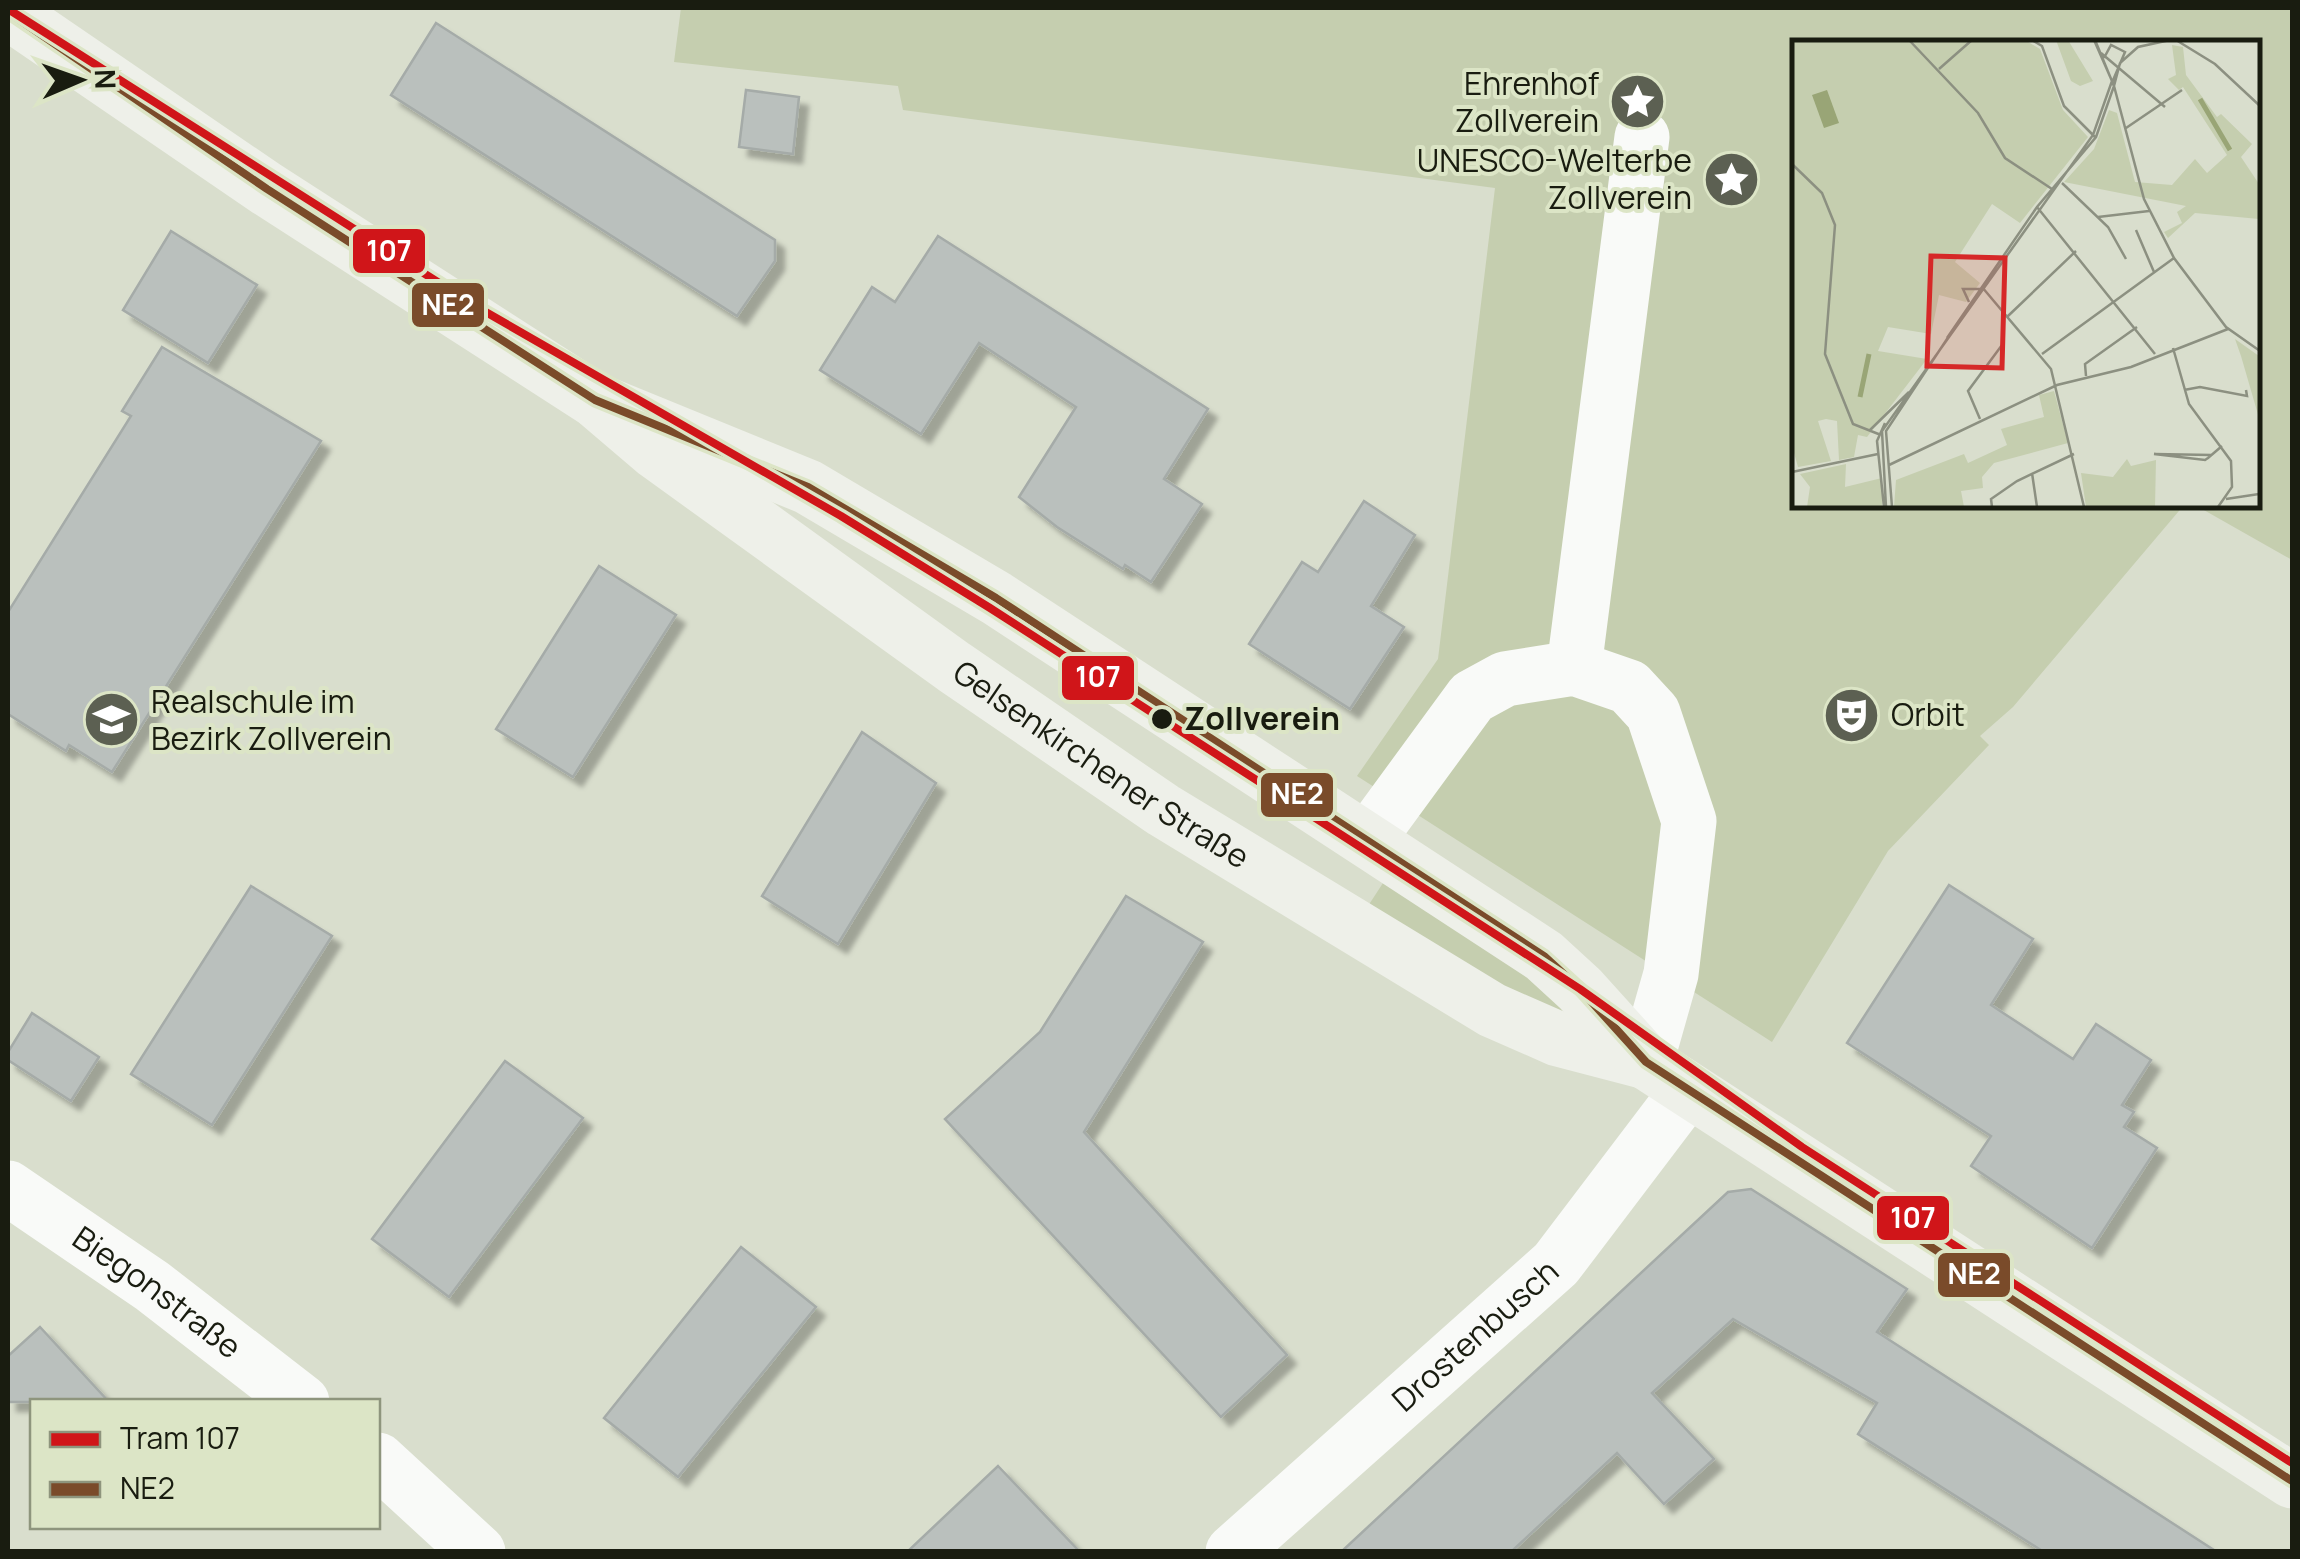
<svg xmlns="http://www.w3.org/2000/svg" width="2300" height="1559" font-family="Manrope,sans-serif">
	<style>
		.green { fill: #c5ceaf }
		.building { fill: #bac0bd; stroke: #a5aba8; stroke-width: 2.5; filter: url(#shadow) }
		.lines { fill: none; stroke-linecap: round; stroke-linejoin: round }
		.minor { stroke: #f9faf8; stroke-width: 55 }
		.secondary { stroke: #eef0e9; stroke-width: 55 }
		.bus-1-casing { stroke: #dce5c6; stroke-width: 15 }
		.bus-1 { stroke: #7a4b2a; stroke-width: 8 }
		.tram-1-casing { stroke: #dce5c6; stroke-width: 15 }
		.tram-1 { stroke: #d01519; stroke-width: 8 }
		.stop-dot { fill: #191c10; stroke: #dce5c6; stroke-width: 4 }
		.labels { text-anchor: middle; stroke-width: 8; stroke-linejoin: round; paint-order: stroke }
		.poi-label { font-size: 32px; fill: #191c10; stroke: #dce5c6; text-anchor: end }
		.stop-label { font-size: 32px; font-weight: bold; fill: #191c10; stroke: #dce5c6; text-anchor: start }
		.street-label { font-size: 32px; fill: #191c10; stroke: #dce5c6 }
		.inset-river { fill: none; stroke: #99a576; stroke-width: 5 }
		.inset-road { fill: none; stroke: #8c9081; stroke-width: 2.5 }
		.view { fill: #d62828; fill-opacity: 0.15; stroke: #d62828; stroke-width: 5 }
		.inset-edge { fill: none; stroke: #191c10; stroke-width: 5 }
		.line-badge { stroke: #dce5c6; stroke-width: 4 }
		.badge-label { font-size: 28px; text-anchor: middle; font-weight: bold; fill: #fff }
	</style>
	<defs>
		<filter id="shadow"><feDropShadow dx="9" dy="9" stdDeviation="2.5" flood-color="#0004"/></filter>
	</defs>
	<rect width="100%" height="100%" fill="#d9decd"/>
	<!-- green -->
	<path class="green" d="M681,8H2292V560L2195,505H2258V42H1795V505H2184L2013,707L1980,736L1989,745L1888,851L1772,1042L1357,776L1438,659L1495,188L903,110L898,86L674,62Z
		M1383,883L1570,1001L1559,1018L1368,906Z"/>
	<!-- building -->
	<path class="building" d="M436,23L775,240V261L737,316L391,95Z
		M746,90L799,97L793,154L739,147Z
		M171,231L257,285L208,363L123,310Z
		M938,236L1208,409L1164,479L1202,504L1151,582L1125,565L1123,569L1057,527L1019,497L1076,407L979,343L921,434L820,370L872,287L895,302Z
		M162,347L321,441L112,772L69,745L66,751L8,714V612L131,416L122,411Z
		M1364,501L1415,535L1371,606L1404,627L1350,709L1249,644L1302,562L1318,572Z
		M599,566L676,615L573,777L496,729Z
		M862,732L936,783L838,944L762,896Z
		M1949,885L2033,939L1991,1005L2073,1059L2096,1024L2151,1060L2122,1105L2134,1112L2124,1127L2157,1148L2092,1248L1971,1166L1991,1136L1847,1043Z
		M251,886L332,936L212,1125L131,1074Z
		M1126,896L1203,942L1084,1132L1287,1355L1221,1417L945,1119L1040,1032Z
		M32,1013L99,1057L71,1101L8,1060V1052Z
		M505,1061L583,1118L449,1297L372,1239Z
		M1751,1189L1907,1289L1877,1332L2217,1552H2044L1858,1434L1877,1403L1733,1319L1652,1393L1714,1459L1664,1504L1617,1453L1511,1552H1341L1728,1192Z
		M741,1247L816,1307L678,1477L604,1418Z
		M40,1327L109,1402H8V1356Z
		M998,1466L1080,1552H907Z"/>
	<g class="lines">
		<!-- minor -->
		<g class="minor">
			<path d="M1574,668L1642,137"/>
			<path d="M1368,839L1472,697L1505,679L1574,668L1629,687L1653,713L1689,821L1671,974L1646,1062"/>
			<path id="s1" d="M8,1188L152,1286L302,1402"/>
			<path d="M378,1460L478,1552"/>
			<path id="s2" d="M1233,1552L1556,1264L1688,1090"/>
		</g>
		<!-- secondary -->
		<g class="secondary">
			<path id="s3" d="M8,12L267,189L595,400L656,452L954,667L1163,810L1492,1010L1558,1039L1646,1062"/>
			<path d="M595,400L808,487L996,598L1544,956L1580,989L1646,1062L2292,1481"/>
		</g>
		<defs>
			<path id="bus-1" d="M8,12L267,189L595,400L808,487L996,598L1544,956L1580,989L1646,1062L2292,1481"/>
		</defs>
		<!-- bus-1 casing -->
		<use href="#bus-1" class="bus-1-casing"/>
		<!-- bus-1 -->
		<use href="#bus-1" class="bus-1"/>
		<defs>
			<path id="tram-1" d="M8,9L477,307L841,516L990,608L1580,989L1802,1147L2292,1463"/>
		</defs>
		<!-- tram-1 casing -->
		<use href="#tram-1" class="tram-1-casing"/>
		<!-- tram-1 -->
		<use href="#tram-1" class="tram-1"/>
	</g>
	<!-- icons -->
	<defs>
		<symbol id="sight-disc" viewBox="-11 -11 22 22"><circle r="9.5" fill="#5c6052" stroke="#dce5c6"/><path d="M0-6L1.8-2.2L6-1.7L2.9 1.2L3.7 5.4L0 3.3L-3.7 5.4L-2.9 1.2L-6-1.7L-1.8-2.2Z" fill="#fff"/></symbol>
		<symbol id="theatre-disc" viewBox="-11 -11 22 22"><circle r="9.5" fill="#5c6052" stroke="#dce5c6"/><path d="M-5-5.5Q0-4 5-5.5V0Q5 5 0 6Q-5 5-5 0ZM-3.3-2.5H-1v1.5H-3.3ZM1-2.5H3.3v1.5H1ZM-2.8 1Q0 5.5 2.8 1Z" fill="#fff"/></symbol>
		<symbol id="school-disc" viewBox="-11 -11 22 22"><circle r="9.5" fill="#5c6052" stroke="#dce5c6"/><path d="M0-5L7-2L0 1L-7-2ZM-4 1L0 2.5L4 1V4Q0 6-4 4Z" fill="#fff"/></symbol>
	</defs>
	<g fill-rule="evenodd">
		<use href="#sight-disc" x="1606" y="70" width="63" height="63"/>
		<use href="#sight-disc" x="1700" y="148" width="63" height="63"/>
		<use href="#theatre-disc" x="1820" y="684" width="63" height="63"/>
		<use href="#school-disc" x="80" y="688" width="63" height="63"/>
	</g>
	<!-- markers -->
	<circle class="stop-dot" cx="1162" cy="719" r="12"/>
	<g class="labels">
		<!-- poi labels -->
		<g class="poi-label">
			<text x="1599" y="95">Ehrenhof<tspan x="1599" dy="37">Zollverein</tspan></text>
			<text x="1692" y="172">UNESCO-Welterbe<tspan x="1692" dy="37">Zollverein</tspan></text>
			<text x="151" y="713" text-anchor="start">Realschule im<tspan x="151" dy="37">Bezirk Zollverein</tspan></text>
			<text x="1891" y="726" text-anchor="start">Orbit</text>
		</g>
		<!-- stop labels -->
		<g class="stop-label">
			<text x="1184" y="730">Zollverein</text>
		</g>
		<!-- street labels -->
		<g class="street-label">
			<text dy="11" stroke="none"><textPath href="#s3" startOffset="1328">Gelsenkirchener Straße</textPath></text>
			<text dy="11" stroke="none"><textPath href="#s1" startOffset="182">Biegonstraße</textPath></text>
			<text dy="11" stroke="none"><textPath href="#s2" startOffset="325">Drostenbusch</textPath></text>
		</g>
	</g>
	<!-- overview -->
	<g transform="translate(1792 40)">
		<rect width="468" height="468" fill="#d9decd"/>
		<path d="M0,0H233L248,9L271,70L296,97L228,183L200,164L163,222L188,243L174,262L147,255L139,294L96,287L86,311L135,319L75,397L66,395L62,417L47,420L45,381L34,379L26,381L39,421L6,427L0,406ZM264,0H276L301,41L288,46L279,41ZM380,5L391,7L394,35L425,77L429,74L460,104L449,117L467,144V179L403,173L376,198L372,192L390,183L385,172L394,166L272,142L302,109L317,70L325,73L343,142L380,145L403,119L415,133L435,115L391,47L387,50L376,39L384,35ZM443,299L467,316V378L449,316ZM262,351L276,403L202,423L190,437L191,448L169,451L172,467H102L104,440L172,414L176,423L215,405L209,389L252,377L247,355ZM335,419L339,426L364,420L363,467H294L289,433L321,437ZM54,424L53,447L90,438V467H15L18,447L8,434Z" fill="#c5ceaf"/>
		<path d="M35,50L47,83L32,88L20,55Z" fill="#99a576"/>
		<path class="inset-river" d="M408,59L438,110M68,357L77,314"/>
		<path class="inset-road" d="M117,0L186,73L213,118L260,149M240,0L250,6L272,66L304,98M384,0L423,24L468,66M309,13L373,67M312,18L319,5L333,12L319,45M328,23L322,46L352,159L382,218L434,287L468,311M328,23L346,7L378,0M147,29L180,0M334,88L390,50M0,124L30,153L43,185L33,314L61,384L89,395M270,143L316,187L334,219M245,167L363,314M306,177L357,171M344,190L362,232M190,247L259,329L292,467M177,262L171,249H188M216,276L284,211M155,298L245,167L304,97L322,46L303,0M381,308L397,364L439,421L440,447L426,467M250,314L382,218M294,336L293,324L345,287M392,350L408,347L455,356L454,350M188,379L176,351L210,305M77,391L117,352M420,415L362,414L413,420L416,418L430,406M97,425L265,345L339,327L436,289M0,432L86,414M240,433L245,467M434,459L467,454M92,467L85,401L93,383M94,467L90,391L301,95L320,41L302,0M100,467L94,391L157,296M200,467L199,459L225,441L282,414"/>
		<path class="view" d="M139,216L213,218L210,328L135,326Z"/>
		<rect width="468" height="468" class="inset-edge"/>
	</g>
	<g class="line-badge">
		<rect x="351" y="227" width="76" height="48" rx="10" fill="#d01519"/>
		<rect x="410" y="281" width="76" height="48" rx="10" fill="#7a4b2a"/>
		<rect x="1060" y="654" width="76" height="48" rx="10" fill="#d01519"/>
		<rect x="1259" y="771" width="76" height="48" rx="10" fill="#7a4b2a"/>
		<rect x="1875" y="1194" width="76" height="48" rx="10" fill="#d01519"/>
		<rect x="1936" y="1251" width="76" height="48" rx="10" fill="#7a4b2a"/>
	</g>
	<g class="badge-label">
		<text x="389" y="261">107</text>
		<text x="448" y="315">NE2</text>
		<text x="1098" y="687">107</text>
		<text x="1297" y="804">NE2</text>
		<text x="1913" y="1228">107</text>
		<text x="1974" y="1284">NE2</text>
	</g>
	<!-- border -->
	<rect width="2300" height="1559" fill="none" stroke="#191c10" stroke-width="20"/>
	<!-- legend -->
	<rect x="30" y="1399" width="350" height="130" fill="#dce5c6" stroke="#8e957d" stroke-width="2.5"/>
	<rect x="50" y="1432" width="50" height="15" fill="#d01519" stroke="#8e957d" stroke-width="2.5"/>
	<text x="120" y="1449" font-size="30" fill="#191c10">Tram 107</text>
	<rect x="50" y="1482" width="50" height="15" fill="#7a4b2a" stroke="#8e957d" stroke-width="2.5"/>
	<text x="120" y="1499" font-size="30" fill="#191c10">NE2</text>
	<!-- north arrow -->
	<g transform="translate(80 80) rotate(88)" stroke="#dce5c6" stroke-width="8" paint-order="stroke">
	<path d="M0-8L18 38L0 25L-18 38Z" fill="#191c10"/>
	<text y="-15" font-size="28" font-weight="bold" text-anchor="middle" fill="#191c10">N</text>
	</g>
</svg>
